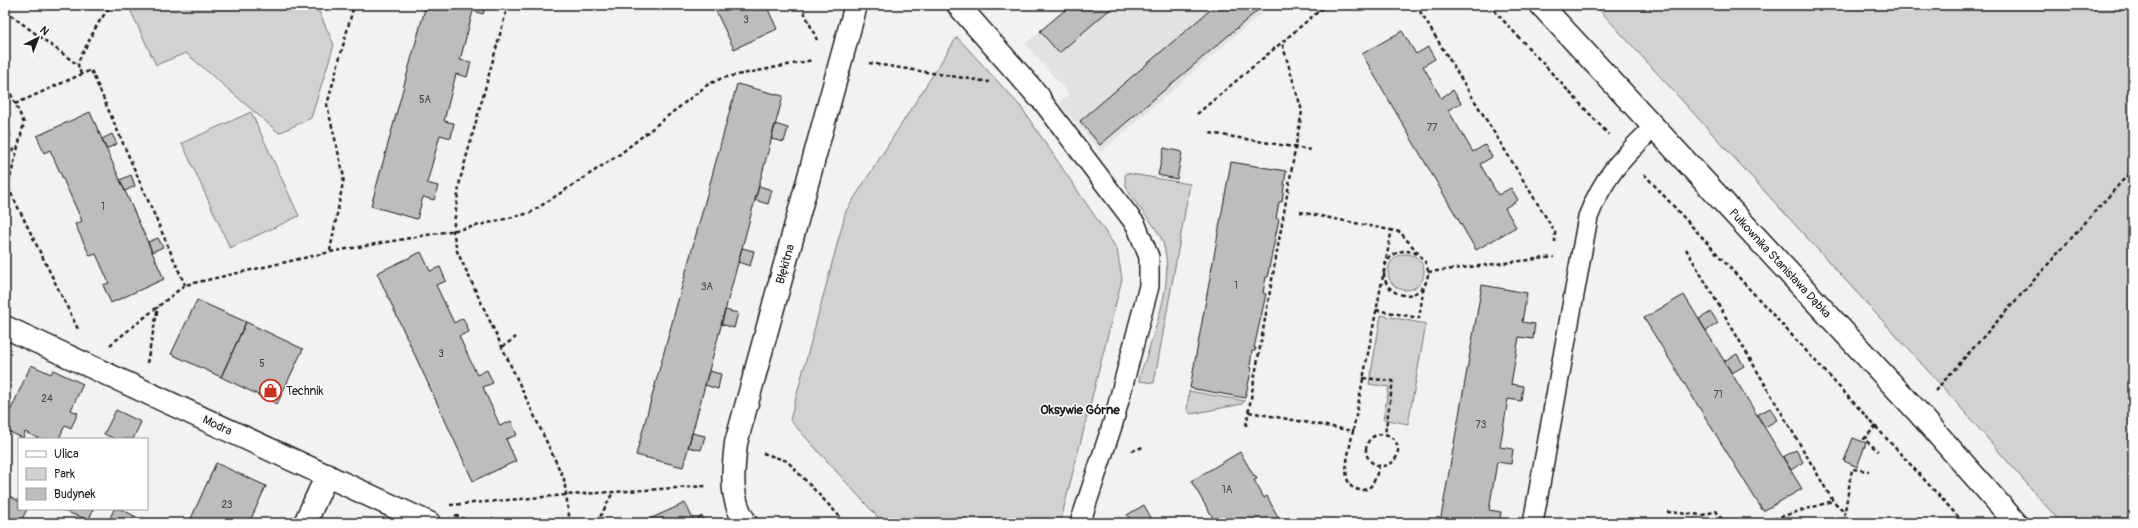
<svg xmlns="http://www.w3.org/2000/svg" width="2138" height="528" font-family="Pangolin,sans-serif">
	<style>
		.built { fill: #e2e2e2 }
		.green { fill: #d2d2d2; stroke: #777 }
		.building { fill: #bdbdbd; stroke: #1c1c1c }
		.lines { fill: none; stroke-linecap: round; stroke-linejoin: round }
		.lane-casing { stroke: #1c1c1c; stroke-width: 22 }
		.street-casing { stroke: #1c1c1c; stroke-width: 25 }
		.secondary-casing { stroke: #1c1c1c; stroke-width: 25 }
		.path { stroke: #1c1c1c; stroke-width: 2.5; stroke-dasharray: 4 3; stroke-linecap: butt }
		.lane { stroke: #fff; stroke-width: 19 }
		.street { stroke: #fff; stroke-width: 22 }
		.secondary { stroke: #fff; stroke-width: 22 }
		.labels { text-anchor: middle; stroke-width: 3; stroke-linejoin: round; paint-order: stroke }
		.number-label { font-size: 10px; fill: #444 }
		.street-label { font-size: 12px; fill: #1c1c1c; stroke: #fff }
		.poi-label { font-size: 12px; fill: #1c1c1c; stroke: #fff; text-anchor: start }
		.neighbourhood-label { font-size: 13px; font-weight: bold; fill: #1c1c1c; stroke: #fff }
	</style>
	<rect width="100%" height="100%" fill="#f2f2f2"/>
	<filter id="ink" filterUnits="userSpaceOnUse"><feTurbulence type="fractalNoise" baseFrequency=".025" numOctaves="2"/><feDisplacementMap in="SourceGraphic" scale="8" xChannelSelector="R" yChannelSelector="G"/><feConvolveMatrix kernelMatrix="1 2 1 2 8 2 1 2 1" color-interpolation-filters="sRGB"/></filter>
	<g filter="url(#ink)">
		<!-- built -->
		<path class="built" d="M1071,5H1271L1101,152L1059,103L1069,94L1025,44Z"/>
		<!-- green -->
		<path class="green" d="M128,5H316L334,45L311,118L279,133L186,53L156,65Z
			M1595,5H2133V523H2061L1941,385Z
			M957,37L1021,107L1117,249L1122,279L1060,523H883L790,420L846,211Z
			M251,112L299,216L230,248L182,143Z
			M1126,173L1190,184L1154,383L1139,381C1140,372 1145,362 1148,352C1158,318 1174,279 1163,243C1157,221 1118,193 1126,173Z
			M1388 272a18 18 0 1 1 36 0a18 18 0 1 1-36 0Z
			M1381,315L1426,324L1408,424L1383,419L1389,387L1369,384Z
			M1189,391L1245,401L1242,404L1191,414L1187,410Z"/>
		<!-- building -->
		<path class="building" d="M426,5H486L483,14L473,11L460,60L471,62L467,77L456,74L444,121L454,123L451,138L440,135L427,183L438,186L434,200L423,197L417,219L371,206Z
			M713,5H766L777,29L734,49Z
			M1071,5H1115L1059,53L1040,31Z
			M1216,5H1264L1100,145L1080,121Z
			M1402,31L1416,54L1428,47L1435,59L1423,66L1441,98L1453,90L1461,103L1448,110L1473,152L1485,145L1492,157L1480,164L1498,195L1511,188L1518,200L1505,208L1516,227L1476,250L1362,54Z
			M737,84L783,96L683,467L636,455Z
			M90,112L164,279L111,303L103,285L109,283L96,254L90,256L75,224L82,221L50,150L44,153L37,136Z
			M5,123L11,136L5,138Z
			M775,124L788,128L784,142L771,139Z
			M112,134L117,144L106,149L102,139Z
			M1164,148L1182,152L1177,179L1158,175Z
			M1231,162L1286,171L1282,202H1279L1276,218L1279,219L1268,273H1269L1268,277H1266L1263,293L1266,294L1254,348H1256L1255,351H1252L1250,367L1252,368L1245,398L1190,388Z
			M131,175L135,186L125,191L120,180Z
			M759,186L772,190L768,204L755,200Z
			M158,238L163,247L152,252L148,242Z
			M742,248L754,251L750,266L738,262Z
			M421,252L430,271L440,267L446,281L436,285L454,323L463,318L469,332L459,336L477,375L487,370L493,383L483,387L500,426L511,421L517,435L506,439L516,461L473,481L377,273Z
			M1482,285L1527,293L1522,322L1535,324L1533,339L1519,337L1511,384L1523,386L1521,401L1508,399L1500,447L1513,449L1511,464L1497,462L1489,510L1501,512L1499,523H1440Z
			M1684,295L1802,489L1763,511L1644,318Z
			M197,300L246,322L221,377L171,354Z
			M725,310L738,313L734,328L721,324Z
			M1711,312L1718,323L1706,331L1699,319Z
			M246,322L303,349L277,404L221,377Z
			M1737,354L1744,366L1732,373L1724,361Z
			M31,365L51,374L53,370L83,384L71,410L78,413L71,428L65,425L59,439H40L25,432L23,438L5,430V416H8Z
			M709,371L721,374L718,389L705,385Z
			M1770,408L1777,420L1765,427L1757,415Z
			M116,410L141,422L133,439H115L104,434Z
			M692,433L705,436L701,450L688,447Z
			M1853,438L1866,443L1857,467L1844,461Z
			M1796,450L1803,462L1791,470L1783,457Z
			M1240,452L1254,476L1255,475L1257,479L1254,480L1264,498L1267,496L1281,523H1216L1191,481Z
			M216,463L266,486L249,523H189Z
			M5,494L19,501V509H27L20,523H5Z
			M685,503L695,523L643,522Z
			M1144,505L1154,523H1132L1127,515Z
			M58,509H93L89,520Z
			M114,509H121L148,523H108Z
			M702,516L705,523H695L694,521Z"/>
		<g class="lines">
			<defs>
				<path id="lane" d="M1039,97L1136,225L1149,257V286L1113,423L1080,523
					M1533,523L1588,217C1604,175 1623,157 1655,126"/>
				<g id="street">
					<path d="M958,5L1039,97"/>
					<path id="s1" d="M5,327L429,523"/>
					<path d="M305,523L327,475"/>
					<path id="s2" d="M746,523C729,499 733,471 736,443L856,5"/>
				</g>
				<g id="secondary">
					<path id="s3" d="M1541,5L1917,411L2016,523"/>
				</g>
			</defs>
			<!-- lane casing -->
			<use href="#lane" class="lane-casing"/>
			<!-- street casing -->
			<use href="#street" class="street-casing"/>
			<!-- secondary casing -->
			<use href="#secondary" class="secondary-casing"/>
			<!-- path -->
			<path class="path" d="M508,5L460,180L453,231L457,251L564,479L570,523
				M801,5L817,40
				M1416,5L1555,232V242
				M1489,5L1609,135
				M5,11L78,65
				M869,63L989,82
				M81,74L78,65L79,60L97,25L111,5
				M5,81L24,123L5,198
				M15,104L91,70L185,285
				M1197,114L1326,5
				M1210,133L1311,150
				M5,154L17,148
				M1644,174L1964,523
				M8,187L78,329
				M1300,212L1400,232L1419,254
				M1686,249L1833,501L1845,512
				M1384 273a22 22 0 1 1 44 0a22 22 0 1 1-44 0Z
				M330,251L344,177L327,105L354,5
				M1428,272L1554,257
				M1376,310L1419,318L1424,286
				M110,345L185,285L330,252L467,228L530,213L620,154L707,85L722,78L813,60
				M502,347L516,337
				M147,363L158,307
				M1363,378L1393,381L1385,434
				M1935,391L2133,169
				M1249,412L1353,431C1351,443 1343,469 1348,481C1349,485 1352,488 1356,489C1372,495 1376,477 1379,466
				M1246,426L1302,111L1282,43
				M1876,426L1864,439L1878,451
				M1353,431L1392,229
				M1366 450a16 16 0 1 1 32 0a16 16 0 1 1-32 0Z
				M1132,451L1143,447
				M763,453L787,461L846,523
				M450,505L566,495L707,486
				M1667,512L1703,515L1716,511L1724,523
				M455,515L473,523
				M597,523L613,492
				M1760,523L1833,501
				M1843,523L1852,469L1869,471"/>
			<!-- lane -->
			<use href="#lane" class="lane"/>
			<!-- street -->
			<use href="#street" class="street"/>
			<!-- secondary -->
			<use href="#secondary" class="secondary"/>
		</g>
	</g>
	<!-- icons -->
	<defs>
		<symbol id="shop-ring" viewBox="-11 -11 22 22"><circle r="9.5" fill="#fff" stroke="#c8321e" stroke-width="1.5"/><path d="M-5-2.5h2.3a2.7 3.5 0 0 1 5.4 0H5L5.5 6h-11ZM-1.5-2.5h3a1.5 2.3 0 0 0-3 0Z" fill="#c8321e"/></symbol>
	</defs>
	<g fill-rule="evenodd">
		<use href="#shop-ring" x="258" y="378" width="25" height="25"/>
	</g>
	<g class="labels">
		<!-- number labels -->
		<g class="number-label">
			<text x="746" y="23">3</text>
			<text x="425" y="103">5A</text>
			<text x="1432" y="131">77</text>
			<text x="103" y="210">1</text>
			<text x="1236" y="289">1</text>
			<text x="707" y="290">3A</text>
			<text x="441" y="357">3</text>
			<text x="262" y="367">5</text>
			<text x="1718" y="398">71</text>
			<text x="47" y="402">24</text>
			<text x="1481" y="428">73</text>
			<text x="1227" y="493">1A</text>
			<text x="227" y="508">23</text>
		</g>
		<!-- street labels -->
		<g class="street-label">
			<text dy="4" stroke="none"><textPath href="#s3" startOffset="352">Pułkownika Stanisława Dąbka</textPath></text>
			<text dy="4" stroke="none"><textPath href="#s2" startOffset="268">Błękitna</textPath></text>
			<text dy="4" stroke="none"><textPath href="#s1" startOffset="234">Modra</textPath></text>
		</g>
		<!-- poi labels -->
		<g class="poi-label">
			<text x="286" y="395">Technik</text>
		</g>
		<!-- neighbourhood labels -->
		<g class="neighbourhood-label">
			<text x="1080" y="414">Oksywie Górne</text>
		</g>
	</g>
	<!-- margin -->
	<rect width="2138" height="528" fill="none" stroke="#fff" stroke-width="20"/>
	<rect x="10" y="10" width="2118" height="508" fill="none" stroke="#1c1c1c" stroke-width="1.5" filter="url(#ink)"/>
	<!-- legend -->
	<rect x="18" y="438" width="130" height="72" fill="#ffffff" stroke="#a4a4a4"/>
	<rect x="26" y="451" width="20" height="6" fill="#ffffff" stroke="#a4a4a4"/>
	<text x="54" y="458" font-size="12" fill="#1c1c1c">Ulica</text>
	<rect x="26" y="468" width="20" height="12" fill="#d2d2d2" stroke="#a4a4a4"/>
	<text x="54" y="478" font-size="12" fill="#1c1c1c">Park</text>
	<rect x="26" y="488" width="20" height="12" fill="#bdbdbd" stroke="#a4a4a4"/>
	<text x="54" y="498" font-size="12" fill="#1c1c1c">Budynek</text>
	<!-- north arrow -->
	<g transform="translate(38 38) rotate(42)" stroke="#ffffff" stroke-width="3" paint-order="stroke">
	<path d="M0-3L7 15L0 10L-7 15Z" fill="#1c1c1c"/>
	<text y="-6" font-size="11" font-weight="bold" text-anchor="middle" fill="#1c1c1c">N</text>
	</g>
</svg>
